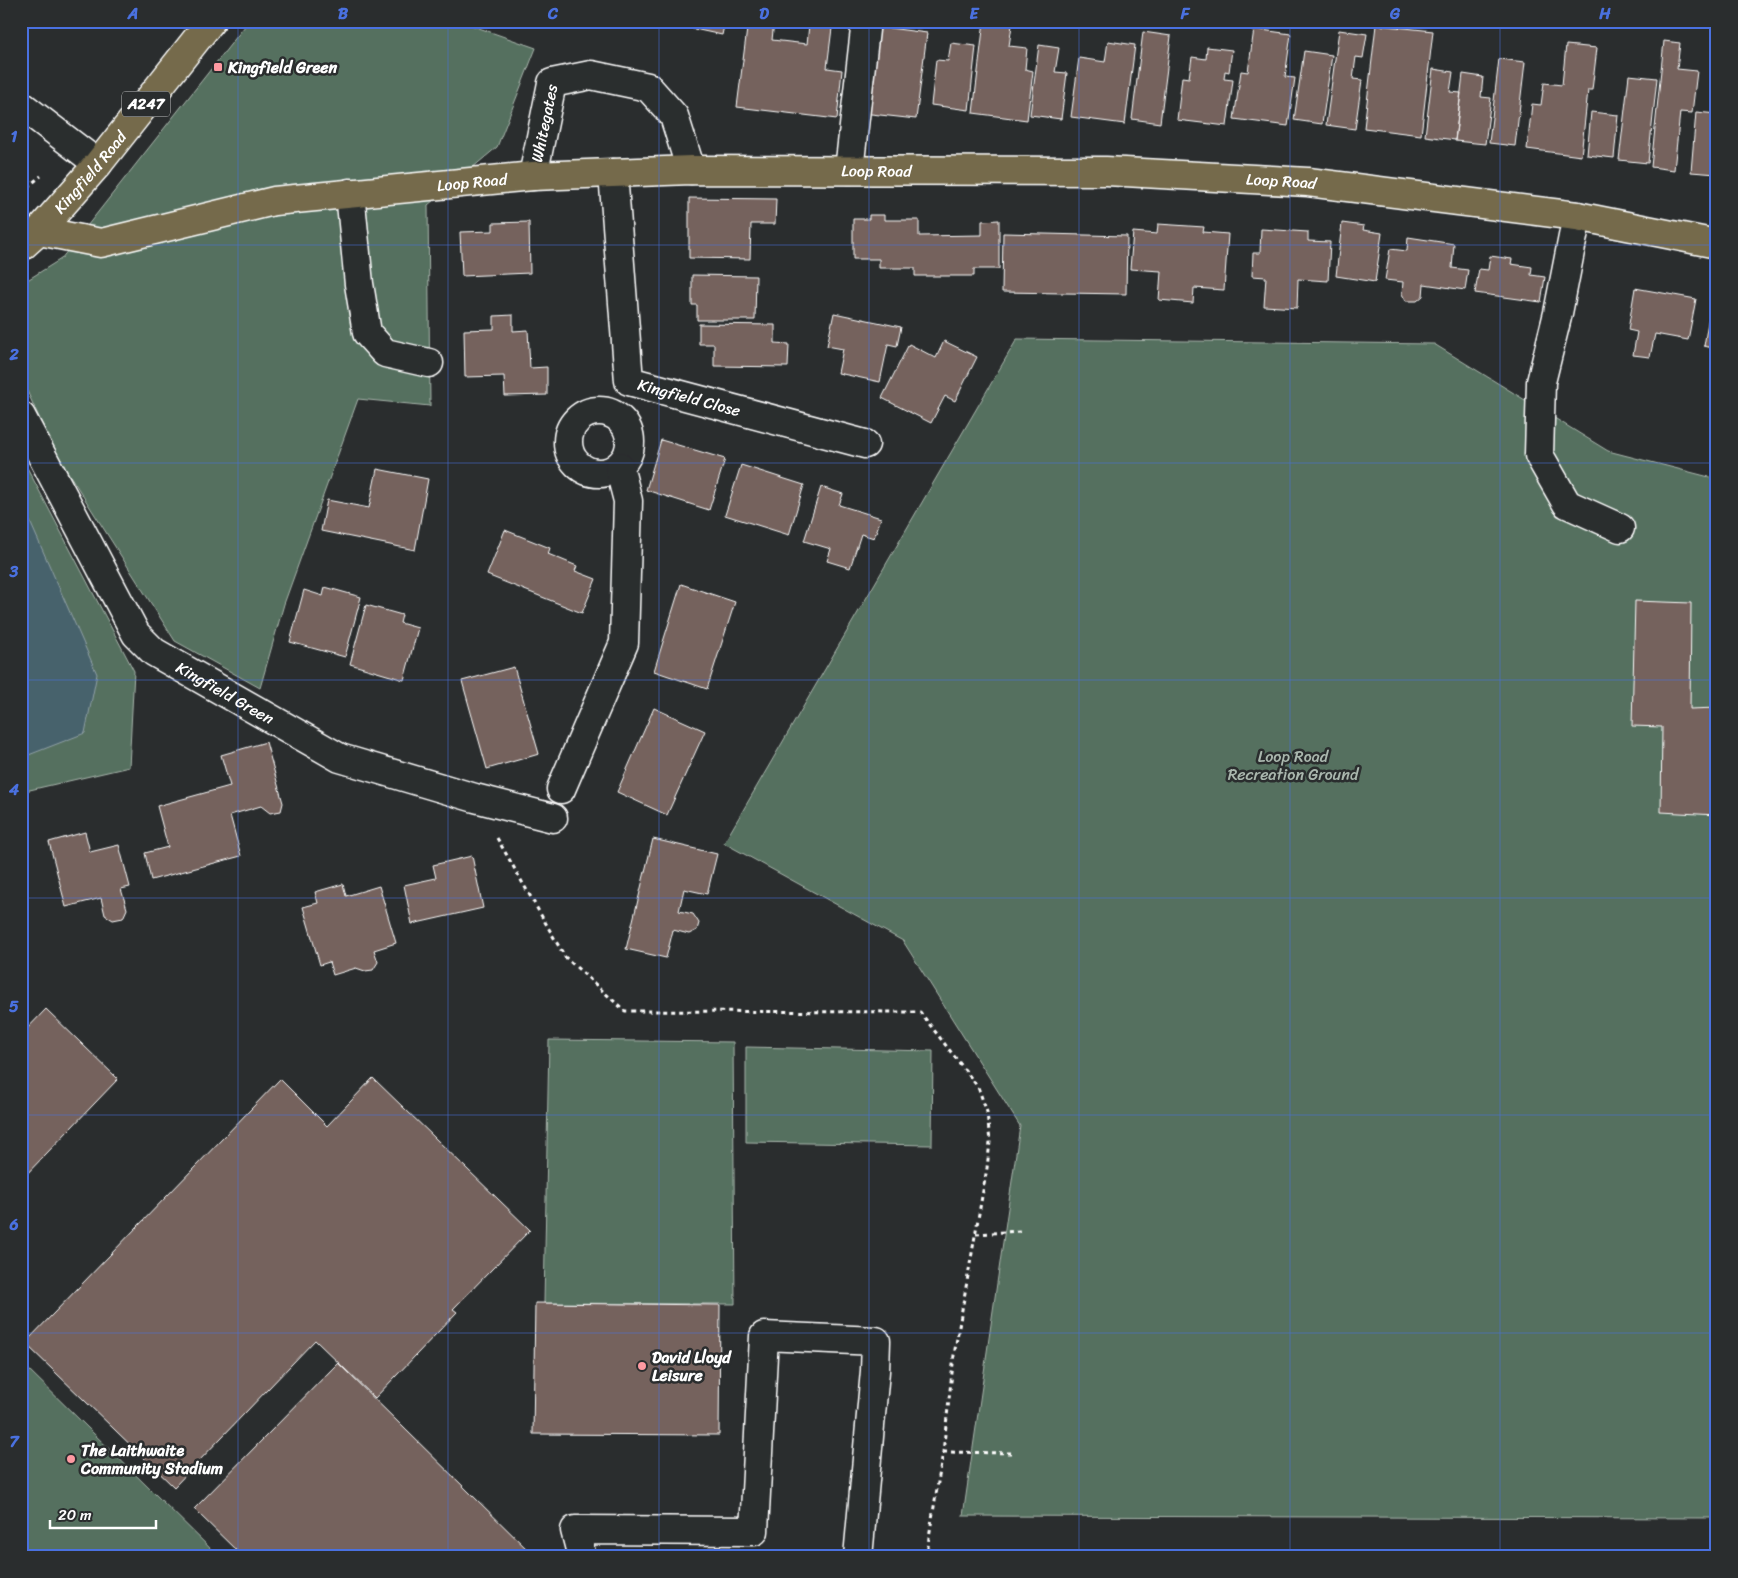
<svg xmlns="http://www.w3.org/2000/svg" width="1738" height="1578" font-family="Sriracha,sans-serif">
	<style>
		.green { fill: #546f5e; stroke: #aab7ae }
		.water { fill: #47626c; stroke: #91a1a7 }
		.building { fill: #74625d; stroke: #fff }
		.lines { fill: none; stroke-linecap: round; stroke-linejoin: round }
		.minor-casing { stroke: #fff; stroke-width: 31 }
		.major-casing { stroke: #fff; stroke-width: 31 }
		.path { stroke: #fff; stroke-width: 3; stroke-dasharray: 4 4; stroke-linecap: butt }
		.minor { stroke: #2a2d2e; stroke-width: 28 }
		.major { stroke: #746b4b; stroke-width: 28 }
		.grid { fill: none; stroke: #4a71e0; stroke-width: 1; stroke-opacity: 0.55 }
		.poi-dot { fill: #ff9aa2; stroke: #2a2d2e; stroke-width: 2 }
		.labels { text-anchor: middle; stroke-width: 5; stroke-linejoin: round; paint-order: stroke }
		.shield { fill: #2a2d2e; stroke: #bfc0c0; stroke-width: 1 }
		.shield-label { font-size: 15px; font-weight: bold; fill: #fff }
		.poi-label { font-size: 16px; font-weight: bold; fill: #fff; stroke: #2a2d2e; text-anchor: start }
		.street-label { font-size: 16px; fill: #fff; stroke: #2a2d2e }
		.park-label { font-size: 16px; fill: #aab7ae; stroke: #2a2d2e }
		.neatline { fill: none; stroke: #4a71e0; stroke-width: 2 }
		.grid-label { font-size: 16px; text-anchor: middle; font-weight: bold; fill: #4a71e0 }
	</style>
	<rect width="100%" height="100%" fill="#2a2d2e"/>
	<filter id="ink" filterUnits="userSpaceOnUse"><feTurbulence type="fractalNoise" baseFrequency=".02" numOctaves="2"/><feDisplacementMap in="SourceGraphic" scale="10" xChannelSelector="R" yChannelSelector="G"/><feConvolveMatrix kernelMatrix="1 2 1 2 8 2 1 2 1" color-interpolation-filters="sRGB"/></filter>
	<g filter="url(#ink)">
		<!-- green -->
		<path class="green" d="M249,21H459L536,48L497,147L428,205L430,406L358,399L284,604L260,688L175,641L55,452L21,378V284L61,259Z
			M1017,339L1434,344L1608,451L1717,479V1518L963,1516L1020,1126L903,941L724,843Z
			M21,456L134,671L129,767L21,792Z
			M549,1040L733,1042L735,1304L544,1303Z
			M746,1047L933,1051L932,1145L746,1142Z
			M21,1362L219,1557H21Z"/>
		<!-- water -->
		<path class="water" d="M21,501L97,674L85,733L21,758Z"/>
		<!-- building -->
		<path class="building" d="M657,21H725L722,35Z
			M748,21H774L772,40L807,44L809,25L832,28L827,68L842,70L837,119L737,107Z
			M984,21L1012,25L1009,46L1027,48L1025,69L1033,71L1027,120L973,113Z
			M1376,25L1433,31L1421,135L1364,128Z
			M874,26L927,33L916,119L862,113Z
			M1254,29L1291,34L1285,77L1295,78L1288,126L1234,119L1241,71L1248,72Z
			M1339,30L1367,34L1363,58L1356,57L1353,79L1362,80L1355,129L1326,125Z
			M1143,32L1171,36L1160,123L1132,119Z
			M1108,41L1135,45L1125,124L1071,117L1079,58L1105,62Z
			M1664,41L1680,43L1677,69L1697,71L1692,113L1680,112L1674,170L1651,167Z
			M951,43L976,46L969,110L931,105L936,60L948,61Z
			M1039,45L1059,48L1055,72L1067,73L1061,119L1030,115Z
			M1566,45L1597,48L1592,90H1588L1581,156L1527,149L1532,104L1541,105L1544,83L1562,85Z
			M1207,47L1232,50L1229,72L1225,71L1224,79L1233,80L1227,126L1177,120L1182,77L1189,78L1192,57L1206,59Z
			M1304,51L1332,55L1322,124L1294,120Z
			M1499,59L1525,62L1515,146L1489,143Z
			M1433,69L1453,72L1450,92L1461,93L1455,140L1425,136Z
			M1463,74L1483,77L1481,97L1491,98L1485,144L1455,141Z
			M1629,75L1657,78L1648,163L1619,160Z
			M1591,112L1618,115L1614,158L1587,155Z
			M1696,112L1717,114V174L1691,172Z
			M689,198L776,199L775,224H751L750,259L689,258Z
			M869,215H884V220H919V236L982,235V221L999,220V269H974V276H915V268H879V259H853V219H869Z
			M529,222L530,273L462,276L460,232L493,231V223Z
			M1342,223L1364,226L1363,230L1382,233L1375,282L1336,276Z
			M1158,224L1204,227L1203,232L1228,234L1224,290L1194,288L1193,303L1159,300L1161,271L1130,269L1133,232L1157,234Z
			M1261,229L1308,232V241L1330,242L1328,281L1298,279L1297,308L1264,306L1266,277L1252,276L1253,253H1260Z
			M1003,233L1127,236L1126,294L1002,292Z
			M1408,237L1454,244L1452,268L1468,270L1465,290L1424,284L1423,296L1417,301H1406L1402,294L1403,282L1385,280L1390,249L1407,251Z
			M1490,256L1512,259L1511,264L1532,267L1531,275L1545,277L1541,302L1475,293L1479,269L1488,270Z
			M692,275L756,276L755,320H697V305H692Z
			M1635,288L1696,299L1688,340L1655,334L1650,357L1633,355L1637,332L1628,330Z
			M834,313L901,327L897,346L888,344L880,382L838,373L843,349L827,346Z
			M513,315V331L528,330L530,368L547,367V395L505,396L504,376L465,377L464,330L494,329V316Z
			M1709,316L1717,317V370L1713,369L1717,349L1704,346Z
			M699,324L775,325V343L789,344L788,367L714,366V344H699Z
			M944,341L977,357L955,401L945,396L931,423L882,398L909,344L936,358Z
			M661,440L725,459L709,510L646,490Z
			M741,465L804,485L789,535L725,515Z
			M377,469L428,479L415,550L321,531L327,500L369,508Z
			M821,487L843,494L839,505L881,518L874,538L861,534L850,568L827,561L831,549L804,541Z
			M505,530L550,548L548,554L577,566L575,571L596,579L582,613L487,575Z
			M681,584L735,602L707,689L654,671Z
			M325,587L361,597L345,657L290,642L304,590L323,596Z
			M1635,601L1691,603L1690,709L1717,708V815L1661,812L1662,727L1632,726Z
			M366,605L402,615L400,623L418,628L404,680L350,664Z
			M514,667L539,754L487,769L462,681Z
			M654,708L705,731L667,815L617,792Z
			M266,742L283,803L281,811L270,813L261,806L230,815L241,856L151,880L145,853L168,847L157,806L230,786L221,755Z
			M85,832L90,852L119,845L130,887L121,889L127,909L123,918L113,920L105,915L101,898L66,907L49,842Z
			M653,839L717,854L707,894L684,889L679,911L693,914L699,923L697,930L689,934L673,930L666,958L626,949Z
			M472,856L483,908L412,924L404,885L436,878L433,865Z
			M343,884L346,896L379,886L396,943L374,950L378,962L373,970L365,971L356,968L333,975L329,962L320,965L303,907L318,903L315,892Z
			M46,1009L118,1079L21,1180V1035Z
			M373,1078L530,1230L453,1309L457,1312L375,1398L315,1340L174,1487L25,1343L280,1079L327,1126Z
			M535,1303L720,1305L719,1435L533,1434Z
			M338,1363L535,1557H243L194,1509Z"/>
		<g class="lines">
			<defs>
				<g id="minor">
					<path d="M21,105L98,164"/>
					<path d="M849,170L866,21"/>
					<path id="s1" d="M613,173L629,381L865,444"/>
					<path id="s2" d="M533,176L552,83L591,75L648,87L674,116L691,170"/>
					<path d="M350,193L359,284L367,333L385,353L429,363"/>
					<path d="M1577,216L1558,313L1541,382L1539,455L1567,504L1620,528"/>
					<circle cx="599" cy="442" r="31"/>
					<path id="s3" d="M21,416L136,634L154,652L340,758L475,798L553,818"/>
					<path d="M561,789L624,643L628,501L619,466"/>
					<path d="M582,1557L575,1530L754,1531L764,1336L876,1341L875,1371L858,1557"/>
				</g>
				<g id="major">
					<path id="s4" d="M39,231L101,243L274,201L533,176L691,170L1106,171L1308,182L1577,216L1717,244"/>
					<path id="s5" d="M21,247L39,231L98,164L211,21"/>
				</g>
			</defs>
			<!-- minor casing -->
			<use href="#minor" class="minor-casing"/>
			<!-- major casing -->
			<use href="#major" class="major-casing"/>
			<!-- path -->
			<path class="path" d="M21,192L41,176
				M497,838L565,957L625,1011L920,1012L978,1087L987,1112L990,1142L987,1168L954,1355L943,1452L929,1537L927,1557
				M976,1234L1020,1231
				M943,1452L1012,1453"/>
			<!-- minor -->
			<use href="#minor" class="minor"/>
			<!-- major -->
			<use href="#major" class="major"/>
		</g>
	</g>
	<!-- grid -->
	<path class="grid" d="M238,21V1557M448,21V1557M659,21V1557M869,21V1557M1079,21V1557M1290,21V1557M1500,21V1557M21,245H1717M21,463H1717M21,680H1717M21,898H1717M21,1115H1717M21,1333H1717"/>
	<!-- markers -->
	<g class="poi-dot">
		<rect x="213" y="62" width="10" height="10" rx="2.5"/>
		<circle cx="642" cy="1366" r="5"/>
		<circle cx="71" cy="1459" r="5"/>
	</g>
	<g class="labels">
		<!-- shield labels -->
		<rect class="shield" x="122" y="91.5" width="48" height="25" rx="4"/>
		<g class="shield-label">
			<text x="146" y="109">A247</text>
		</g>
		<!-- poi labels -->
		<g class="poi-label">
			<text x="228" y="73">Kingfield Green</text>
			<text x="652" y="1363">David Lloyd<tspan x="652" dy="18">Leisure</tspan></text>
			<text x="81" y="1456">The Laithwaite<tspan x="81" dy="18">Community Stadium</tspan></text>
		</g>
		<!-- street labels -->
		<g class="street-label">
			<text dy="6" stroke="none"><textPath href="#s2" startOffset="54">Whitegates</textPath></text>
			<text dy="6" stroke="none"><textPath href="#s4" startOffset="845">Loop Road</textPath></text>
			<text dy="6" stroke="none"><textPath href="#s5" startOffset="102">Kingfield Road</textPath></text>
			<text dy="6" stroke="none"><textPath href="#s4" startOffset="1250">Loop Road</textPath></text>
			<text dy="6" stroke="none"><textPath href="#s4" startOffset="440">Loop Road</textPath></text>
			<text dy="6" stroke="none"><textPath href="#s1" startOffset="271">Kingfield Close</textPath></text>
			<text dy="6" stroke="none"><textPath href="#s3" startOffset="354">Kingfield Green</textPath></text>
		</g>
		<!-- park labels -->
		<g class="park-label">
			<text x="1293" y="762">Loop Road<tspan x="1293" dy="18">Recreation Ground</tspan></text>
		</g>
	</g>
	<!-- margin -->
	<rect width="1738" height="1578" fill="none" stroke="#2a2d2e" stroke-width="55"/>
	<!-- scale -->
	<path d="M50 1520v8h106v-8" fill="none" stroke="#ffffff" stroke-width="2.5"/>
	<text x="58" y="1520" font-size="15" fill="#ffffff" stroke="#2a2d2e" stroke-width="4" paint-order="stroke">20 m</text>
	<rect x="28" y="28" width="1682" height="1522" class="neatline"/>
	<g class="grid-label">
		<text x="133" y="19">A</text>
		<text x="343" y="19">B</text>
		<text x="553" y="19">C</text>
		<text x="764" y="19">D</text>
		<text x="974" y="19">E</text>
		<text x="1185" y="19">F</text>
		<text x="1395" y="19">G</text>
		<text x="1605" y="19">H</text>
		<text x="14" y="142">1</text>
		<text x="14" y="360">2</text>
		<text x="14" y="577">3</text>
		<text x="14" y="795">4</text>
		<text x="14" y="1012">5</text>
		<text x="14" y="1230">6</text>
		<text x="14" y="1447">7</text>
	</g>
</svg>
